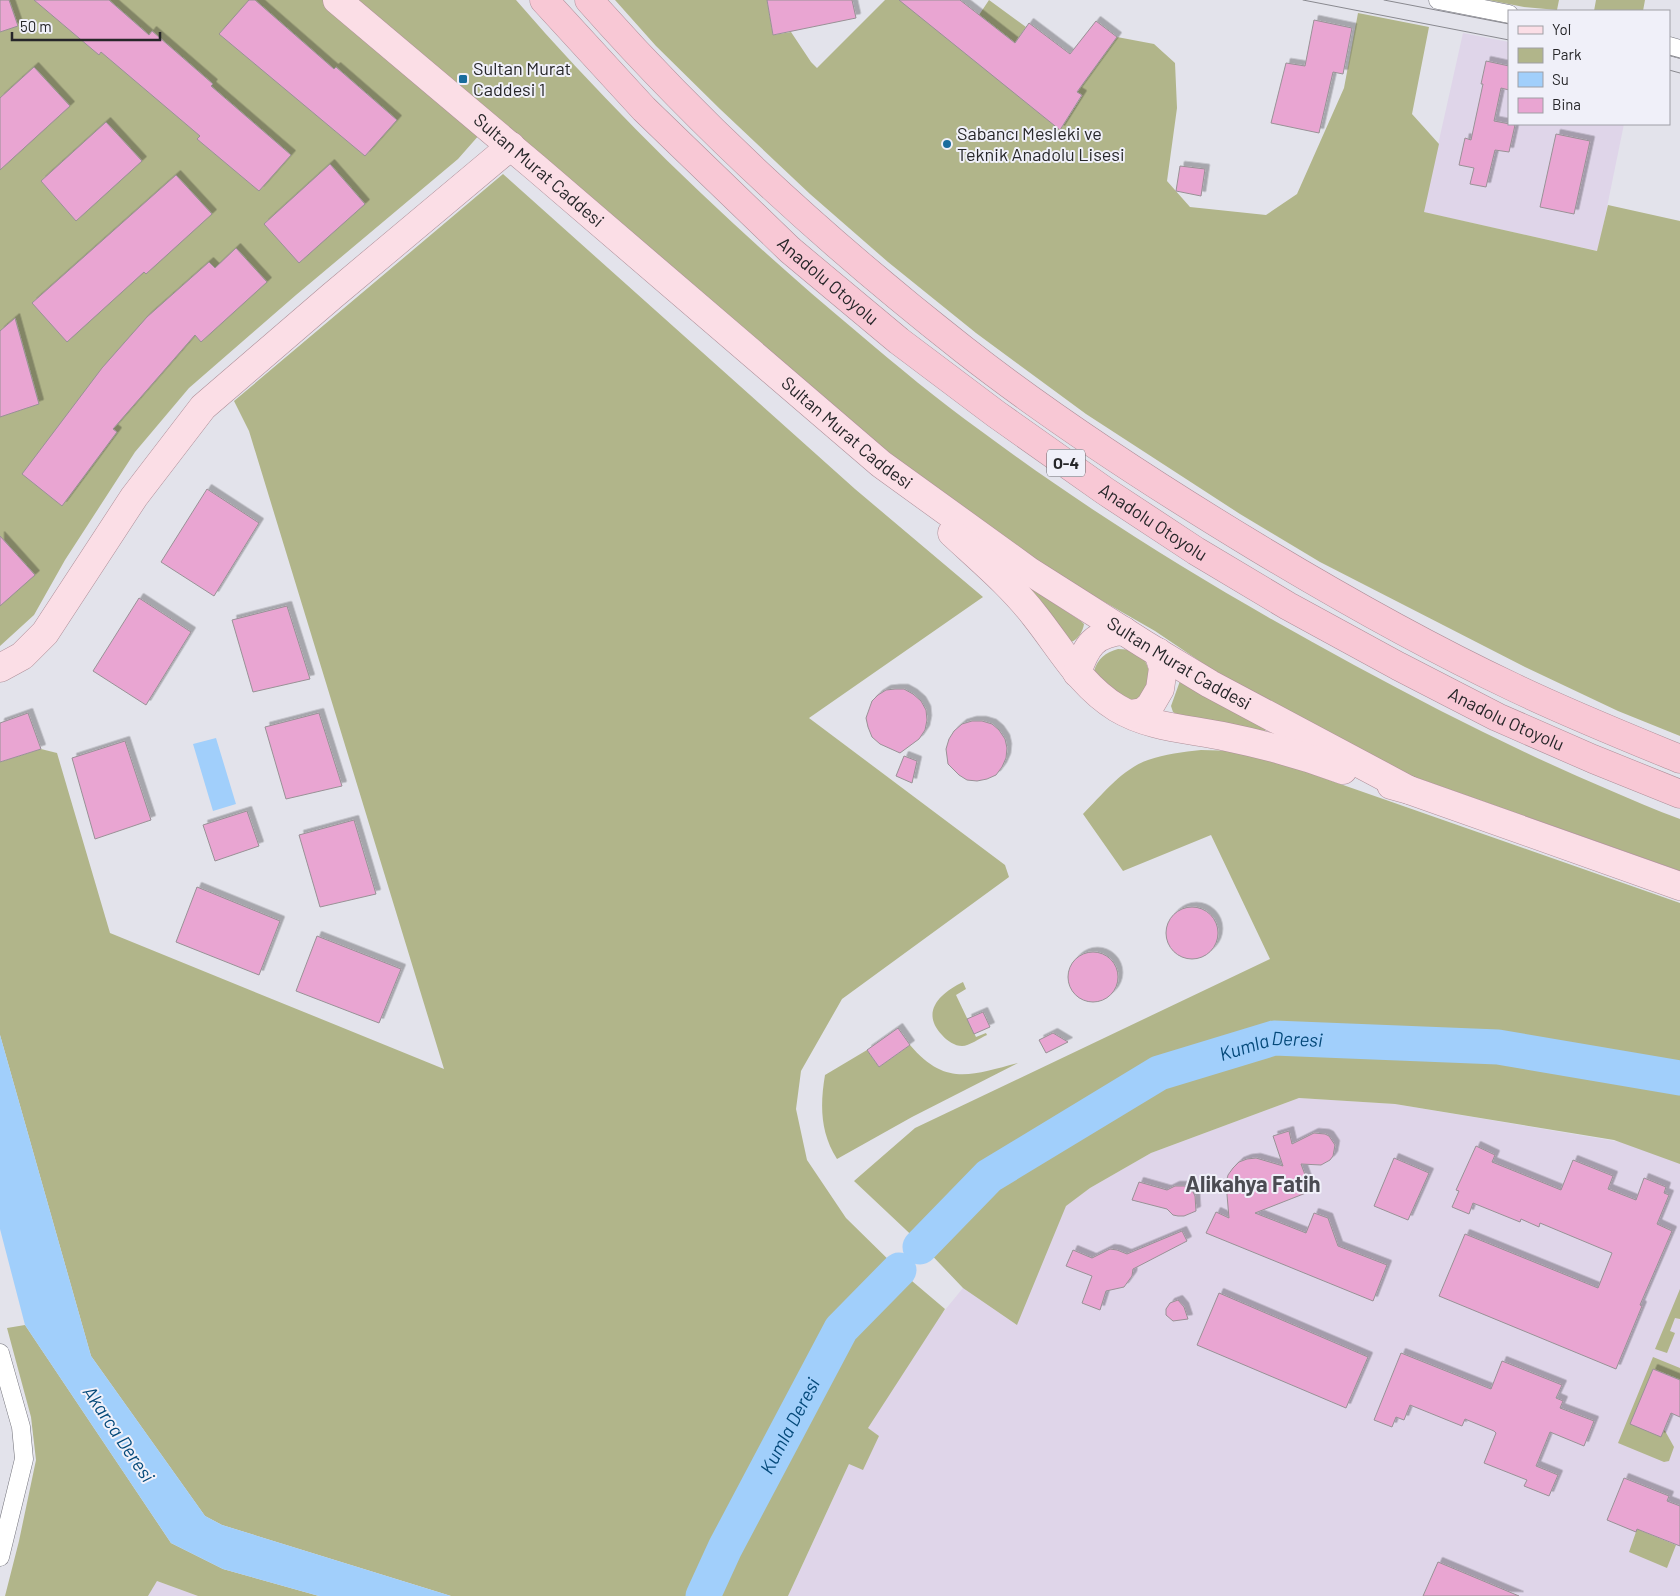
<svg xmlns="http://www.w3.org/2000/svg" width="1680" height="1596" font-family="Barlow,sans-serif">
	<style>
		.industrial { fill: #dfd5e9 }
		.green { fill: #b1b58a }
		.water { fill: #a1cffb }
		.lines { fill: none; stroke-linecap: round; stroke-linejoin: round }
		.river { stroke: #a1cffb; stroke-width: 35 }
		.building { fill: #e9a5d2; stroke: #999196; filter: url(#shadow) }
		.minor-casing { stroke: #72727a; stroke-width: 19 }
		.primary-casing { stroke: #ae8f99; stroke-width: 29 }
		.motorway-casing { stroke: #ae8f99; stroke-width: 29 }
		.minor { stroke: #fff; stroke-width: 18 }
		.primary { stroke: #fbdee6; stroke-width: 28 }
		.motorway { stroke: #f8c8d5; stroke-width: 28 }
		.tram { stroke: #89898f; stroke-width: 1 }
		.poi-dot { fill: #196c9d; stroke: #f0f0f9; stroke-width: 2 }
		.labels { text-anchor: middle; stroke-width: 4; stroke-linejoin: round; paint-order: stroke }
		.shield { fill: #f0f0f9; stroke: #636367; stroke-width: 1 }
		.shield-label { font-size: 16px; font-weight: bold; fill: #262629 }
		.poi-label { font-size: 18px; fill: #262629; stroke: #f0f0f9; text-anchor: start }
		.street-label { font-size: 18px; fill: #262629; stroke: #f0f0f9 }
		.water-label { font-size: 19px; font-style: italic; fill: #04497a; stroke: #f0f0f9 }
		.district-label { font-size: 22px; font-weight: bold; fill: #4b4b52; stroke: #f0f0f9 }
	</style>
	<defs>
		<filter id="shadow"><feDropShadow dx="4.5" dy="-4.5" stdDeviation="0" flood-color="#0004"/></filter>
	</defs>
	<rect width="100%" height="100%" fill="#e3e3eb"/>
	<!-- industrial -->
	<path class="industrial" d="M1463,33L1509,42V124H1624L1598,251L1423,212Z
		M1299,1098L1395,1104L1680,1152V1596H788L849,1464L879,1436L867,1428L940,1316L963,1288L991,1259L1090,1188L1151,1153Z
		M157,1581L198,1596H148Z"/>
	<!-- green -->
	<path class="green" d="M0,0H323L480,134L458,159L296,295L189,388L135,452L65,560L34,615L0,646Z
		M356,0H516C620,120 735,230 857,332C897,366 938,400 981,431C1099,519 1225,595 1354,665C1437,710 1520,752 1607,789C1631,799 1655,810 1680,819V871L1378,764L1235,685L1155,631L1019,553L959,514Z
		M615,0H767L773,35L791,32L811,62L817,68L885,0H905L1060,130L1082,96L1077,92L1117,37L1154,44L1175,63L1177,108L1167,181L1190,207L1266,215L1297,194L1344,88L1358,13L1429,27L1412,114L1439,144L1424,212L1597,251L1608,205L1680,221V736L1618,711L1525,667L1320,562L1240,514L1086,414L976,333L888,262L810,194L720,109L656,46Z
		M989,0L1026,27L1015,43L979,15Z
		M1488,0H1559L1557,10L1524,7Z
		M1596,0H1645L1643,11H1594Z
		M503,174L855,489L983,597L809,718L1005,865L1009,877L842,999L801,1071L796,1109L807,1160L846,1218L899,1270L945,1309L868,1428L879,1436L863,1470L849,1464L788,1596H451L222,1525L205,1516L91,1356L0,1035V762L41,749L57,753L110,933L444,1069L249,431L234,401Z
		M960,534L1029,587L1081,621L1084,624C1083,631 1078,640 1071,642Z
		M1118,649C1169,649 1148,717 1119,697C1110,691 1102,679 1094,671C1098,658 1105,653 1118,649Z
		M1180,681L1267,729L1265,731L1178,715L1173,712L1171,706Z
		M1201,750L1236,751L1306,772L1680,903V1078L1544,1055L1680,1080V1164L1614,1140L1395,1104L1299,1098L1151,1153L1090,1188L1066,1206L1017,1325L963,1288L922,1245L854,1181L915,1128L1270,959L1211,835L1123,871L1083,814C1102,795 1122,769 1148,760C1165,754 1183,752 1201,750Z
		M963,982L966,989L956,995L976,1037L986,1033L987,1035C980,1038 969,1046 962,1046C955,1046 947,1041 942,1035C920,1012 940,993 963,982Z
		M910,1045C946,1087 971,1075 1018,1063L912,1117L837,1159C820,1132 820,1105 825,1075L867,1050L879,1067Z
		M1680,1289V1319L1675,1318L1670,1331L1675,1333L1667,1353L1655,1349Z
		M25,1325L171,1543L223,1569L319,1596H198L157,1581L148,1596H5L19,1541L36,1460L31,1417L7,1328Z
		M1653,1357L1680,1368V1380L1653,1369L1631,1424L1664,1429L1674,1447L1669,1461L1664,1462L1618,1443Z
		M1637,1529L1676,1545L1667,1568L1629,1552Z"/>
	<!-- water -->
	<path class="water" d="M216,738L236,804L213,811L193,744Z
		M0,1035L91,1356L205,1516L222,1525L451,1596H319L223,1569L171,1543L25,1325L0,1229Z"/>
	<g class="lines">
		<!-- river -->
		<g class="river">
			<path id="s1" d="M920,1247L989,1176L1159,1073L1274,1038L1498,1047L1680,1078"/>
			<path id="s2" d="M703,1596L725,1548L841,1329L899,1270"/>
		</g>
	</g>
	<!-- building -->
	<path class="building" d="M0,0H9L18,26L0,32Z
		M34,0H109L149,35L152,31L213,84L211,86L291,155L259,191L197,139L200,136L101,52L99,55Z
		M249,0H255L334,69L336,67L397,120L365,156L219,34Z
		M767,0H852L856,18L773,35Z
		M899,0H960L1015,43L1029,23L1070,54L1096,21L1117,37L1077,92L1082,95L1060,130Z
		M1314,20L1352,28L1343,74L1333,72L1319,133L1271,123L1286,63L1305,66Z
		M1486,61L1509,66V90L1501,88L1494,121L1515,125L1509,152L1495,150L1486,187L1470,184L1474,168L1459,165L1465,138L1471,140L1483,84H1481Z
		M34,67L70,106L0,170V98Z
		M106,122L142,161L76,221L41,181Z
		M1556,134L1590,141L1574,214L1540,207Z
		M330,164L365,204L299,263L264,224Z
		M1180,166L1205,169L1201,196L1176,191Z
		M176,175L212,214L146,274L144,272L67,342L32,303Z
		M236,248L267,282L201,342L195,335L113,429L117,432L62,506L22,474L102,368L147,317L209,262L215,268Z
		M15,318L39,404L0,417V331Z
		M207,489L259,523L214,596L161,562Z
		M0,536L35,575L0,606Z
		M139,598L191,632L146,705L93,671Z
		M287,606L310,679L253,692L232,620Z
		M895,689H904L913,694L921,701L926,710L927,720L925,730L919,739L900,753L880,744L872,737L868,727L866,718L872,701L878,695L886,690Z
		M28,713L41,749L0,762V723Z
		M319,713L342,786L286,799L265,727Z
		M972,721H982L992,724L999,730L1005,739L1007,748L1006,758L1002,767L996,775L987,779L977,781L967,780L959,775L948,764L946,749L949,739L954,731L962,724Z
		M125,741L151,820L95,839L72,758Z
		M904,756L917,761L912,783L896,776Z
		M247,811L259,846L215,861L203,825Z
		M354,820L376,894L320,907L299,835Z
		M197,887L280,921L259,975L176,942Z
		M1166 933a26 26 0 1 1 52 0a26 26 0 1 1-52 0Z
		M317,936L401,969L379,1023L296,991Z
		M1068 977a25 25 0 1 1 50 0a25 25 0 1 1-50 0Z
		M983,1012L990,1027L974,1034L967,1019Z
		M898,1028L910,1045L879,1067L867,1050Z
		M1053,1033L1068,1042L1046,1053L1039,1040Z
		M1289,1131L1292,1144L1314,1133L1325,1134L1329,1136L1335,1145L1333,1156L1330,1160L1321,1165L1301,1164L1311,1191L1255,1213L1306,1233L1314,1213L1328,1218L1338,1246L1387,1265L1373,1301L1206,1233L1216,1212L1229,1218L1226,1183L1228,1175L1233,1168L1239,1162L1247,1159L1256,1158L1283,1166L1273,1136Z
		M1476,1146L1495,1155L1492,1162L1561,1190L1573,1160L1613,1176L1608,1189L1636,1200L1644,1178L1666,1187L1664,1193L1669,1195L1657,1224L1672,1231L1640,1305L1642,1306L1616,1369L1439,1296L1465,1234L1598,1288L1612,1253L1540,1223L1539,1227L1521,1219L1520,1222L1473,1203L1469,1214L1452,1207L1459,1191L1456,1190Z
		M1394,1158L1429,1173L1408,1220L1374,1206Z
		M1139,1182L1167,1190L1175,1186H1185L1193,1192L1195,1196L1196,1211L1184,1216H1178L1173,1215L1167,1209L1132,1200Z
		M1182,1231L1187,1241L1133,1269L1132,1276L1124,1287L1106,1291L1100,1310L1082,1303L1092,1276L1066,1266L1073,1250L1092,1258L1110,1249L1117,1250L1127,1254Z
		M1219,1293L1368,1357L1346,1408L1197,1345Z
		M1178,1300L1184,1307L1188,1319L1173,1321L1166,1315V1309L1170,1303Z
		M1401,1353L1491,1389L1502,1361L1562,1385L1556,1398L1563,1401L1560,1408L1594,1421L1584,1446L1550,1432L1536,1466L1558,1475L1549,1496L1524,1486L1527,1480L1484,1463L1496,1433L1494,1431L1465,1419L1462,1426L1410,1405L1404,1420L1396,1417L1392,1427L1374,1420Z
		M1653,1369L1680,1380V1417L1671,1413L1661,1437L1630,1424Z
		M1624,1478L1669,1496L1667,1501L1680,1506V1546L1637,1529L1636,1532L1607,1520Z
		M1438,1562L1519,1596H1423Z"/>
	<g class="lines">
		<defs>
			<path id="minor" d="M1438,0L1509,14
				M1669,46L1680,49
				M0,1353L21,1427L24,1459L0,1557"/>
			<g id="primary">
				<path id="s3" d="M337,0L535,167L881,464L1029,571L1144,644L1210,684L1409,790"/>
				<path d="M952,533C981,560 1011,585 1035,616C1062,650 1080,685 1117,708C1150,728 1191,729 1227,737C1266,745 1305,756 1343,770"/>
				<path d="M0,668L22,656L45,633L134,497L203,407L332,296L511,146"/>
				<path d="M1077,673C1086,646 1094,633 1124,631"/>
				<path d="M1130,714L1143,712L1150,706L1160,689L1163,668L1158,652"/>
				<path d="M1391,785L1409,790L1680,886"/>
			</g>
			<g id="motorway">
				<path id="s4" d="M544,0L644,109L790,250L899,341L996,414L1105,491L1196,551L1288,606L1398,666L1497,717L1593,759L1680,794"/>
				<path d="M589,0C702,128 828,243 963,349C1056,422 1157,487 1258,548C1341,598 1426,646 1513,687C1567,713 1624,736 1680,759"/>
			</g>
		</defs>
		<!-- minor casing -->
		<use href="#minor" class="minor-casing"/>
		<!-- primary casing -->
		<use href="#primary" class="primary-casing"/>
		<!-- motorway casing -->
		<use href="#motorway" class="motorway-casing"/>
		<!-- minor -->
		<use href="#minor" class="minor"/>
		<!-- primary -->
		<use href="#primary" class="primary"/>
		<!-- motorway -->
		<use href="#motorway" class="motorway"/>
		<!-- tram -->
		<path class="tram" d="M1303,0L1509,40
			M1384,0L1509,24
			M1669,55L1680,58
			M1669,70L1680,73"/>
	</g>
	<!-- markers -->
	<g class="poi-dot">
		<rect x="458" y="74" width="10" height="10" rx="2.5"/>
		<circle cx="947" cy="144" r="5"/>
	</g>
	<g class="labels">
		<!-- shield labels -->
		<rect class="shield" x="1047" y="449.5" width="38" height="27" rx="4"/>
		<g class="shield-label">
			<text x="1066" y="469">O-4</text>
		</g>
		<!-- poi labels -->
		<g class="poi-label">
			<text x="473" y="75">Sultan Murat<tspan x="473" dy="21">Caddesi 1</tspan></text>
			<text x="957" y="140">Sabancı Mesleki ve<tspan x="957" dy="21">Teknik Anadolu Lisesi</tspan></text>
		</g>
		<!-- street labels -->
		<g class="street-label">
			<text dy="6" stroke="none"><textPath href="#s3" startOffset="264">Sultan Murat Caddesi</textPath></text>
			<text dy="6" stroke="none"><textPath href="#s4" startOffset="400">Anadolu Otoyolu</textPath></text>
			<text dy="6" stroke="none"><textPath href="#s3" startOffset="669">Sultan Murat Caddesi</textPath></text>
			<text dy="6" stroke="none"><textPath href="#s4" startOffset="805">Anadolu Otoyolu</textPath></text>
			<text dy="6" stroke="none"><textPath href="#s3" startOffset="1074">Sultan Murat Caddesi</textPath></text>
			<text dy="6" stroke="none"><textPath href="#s4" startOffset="1210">Anadolu Otoyolu</textPath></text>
		</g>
		<!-- water labels -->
		<g class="water-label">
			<text dy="7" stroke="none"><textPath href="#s1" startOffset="414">Kumla Deresi</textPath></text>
			<text dy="7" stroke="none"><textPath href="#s2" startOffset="191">Kumla Deresi</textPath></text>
			<text transform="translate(119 1434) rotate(56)" y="7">Akarca Deresi</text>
		</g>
		<!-- district labels -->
		<g class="district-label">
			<text x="1253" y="1192">Alikahya Fatih</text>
		</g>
	</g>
	<!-- legend -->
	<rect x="1508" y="10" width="162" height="115" fill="#f0f0f9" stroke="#9f9fa6"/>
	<rect x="1518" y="26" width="25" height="8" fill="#fbdee6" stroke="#9f9fa6"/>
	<text x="1552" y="35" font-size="15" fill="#262629">Yol</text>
	<rect x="1518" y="48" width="25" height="15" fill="#b1b58a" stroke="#9f9fa6"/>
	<text x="1552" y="60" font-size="15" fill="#262629">Park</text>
	<rect x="1518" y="72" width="25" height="15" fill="#a1cffb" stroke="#9f9fa6"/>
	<text x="1552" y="85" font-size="15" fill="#262629">Su</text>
	<rect x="1518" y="98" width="25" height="15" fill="#e9a5d2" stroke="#9f9fa6"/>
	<text x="1552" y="110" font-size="15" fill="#262629">Bina</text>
	<!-- scale -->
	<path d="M12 32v8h148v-8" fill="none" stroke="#262629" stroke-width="2.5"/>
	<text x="20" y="32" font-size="15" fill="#262629" stroke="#f0f0f9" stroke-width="4" paint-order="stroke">50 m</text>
</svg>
